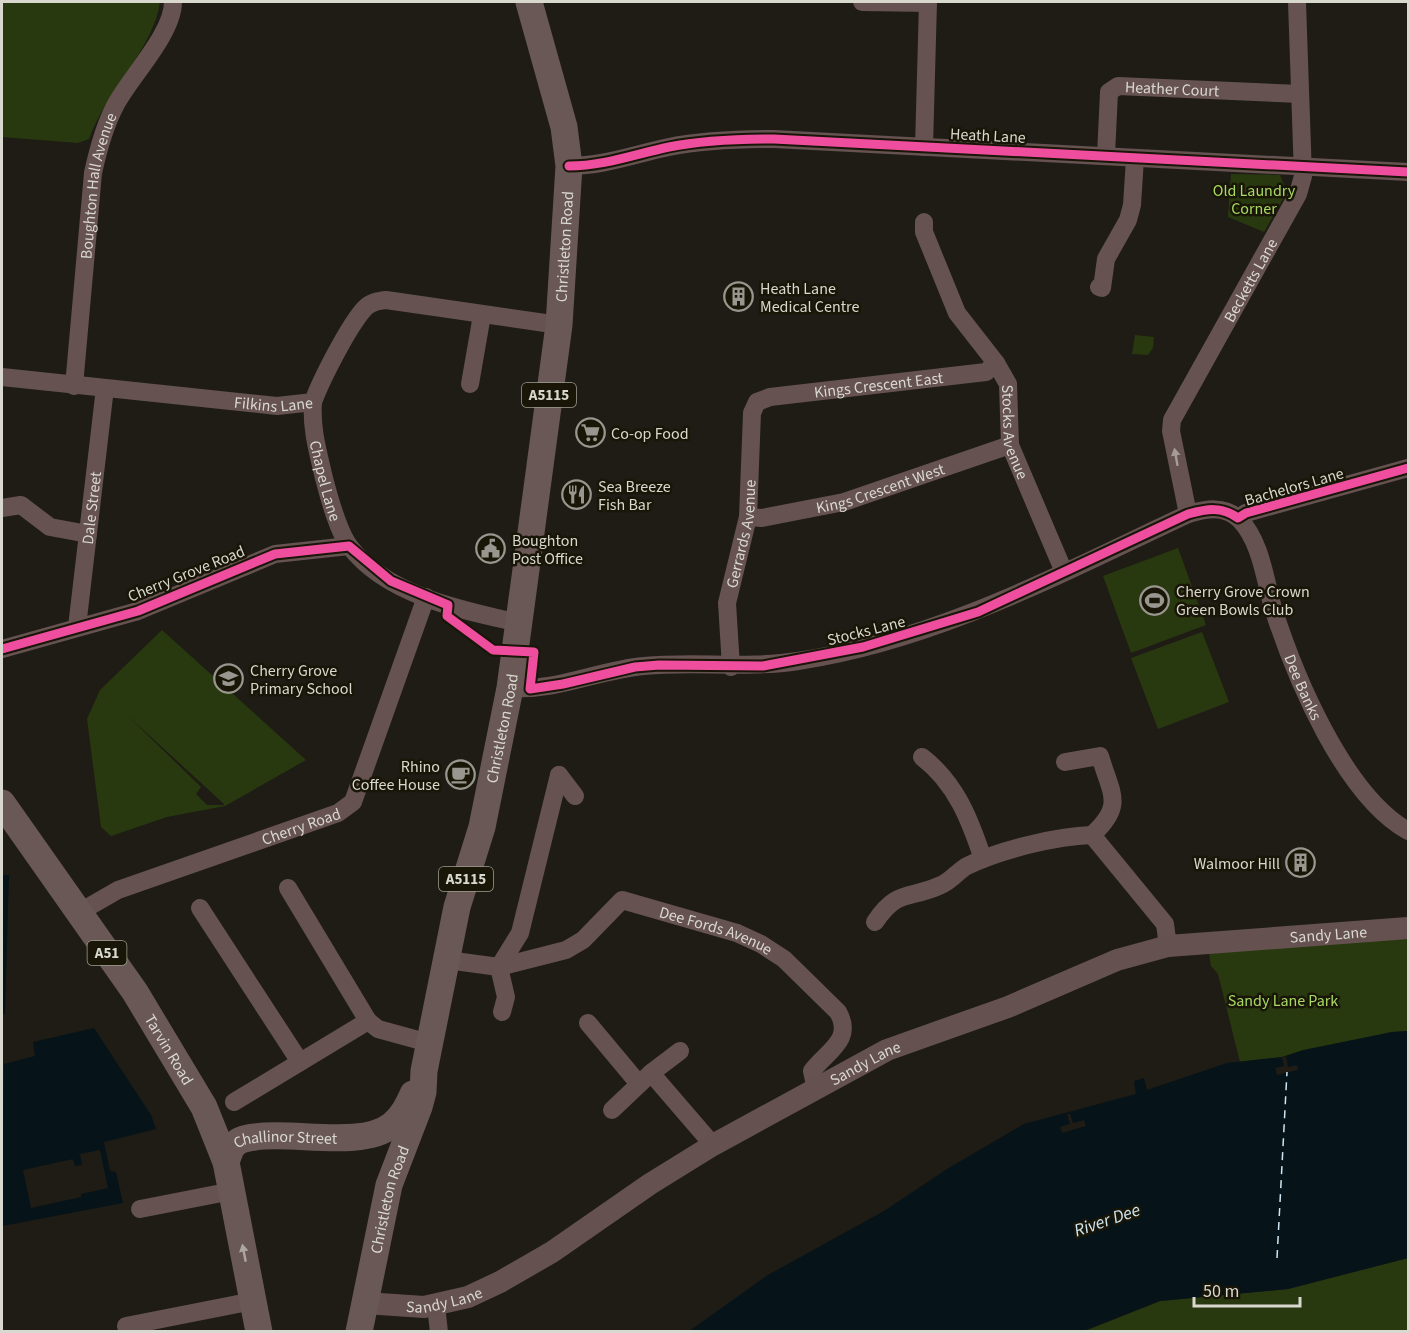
<svg xmlns="http://www.w3.org/2000/svg" width="1410" height="1333" font-family="'Source Sans 3',sans-serif">
	<style>
		.green { fill: #29390f; fill-rule: evenodd }
		.water { fill: #061319; fill-rule: evenodd }
		.pier { fill: #1e1c15 }
		.lines { fill: none; stroke-linecap: round; stroke-linejoin: round }
		.ferry { stroke: #cee7f4; stroke-width: 1.5; stroke-dasharray: 8 6; stroke-linecap: butt }
		.minor { stroke: #655251; stroke-width: 18 }
		.major { stroke: #655250; stroke-width: 22 }
		.highway { stroke: #6a5856; stroke-width: 27 }
		.cycleway-casing { stroke: #191608; stroke-width: 13 }
		.cycleway { stroke: #ef4d9e; stroke-width: 9 }
		.oneway { fill: #a59c96 }
		.oneway2 { fill: #ada59f }
		.labels { text-anchor: middle; stroke-width: 5; stroke-linejoin: round; paint-order: stroke }
		.shield { fill: #191608; stroke: #9f9e93; stroke-width: 1.5 }
		.shield-label { font-size: 15px; font-weight: bold; fill: #d9d8cf }
		.street-label { font-size: 16px; fill: #d9d8cf; stroke: #191608 }
		.park-label { font-size: 16px; fill: #a8da63; stroke: #191608 }
		.poi-label { font-size: 16px; fill: #d9d8cf; stroke: #191608; text-anchor: start }
		.water-label { font-size: 18px; font-style: italic; fill: #cee7f4; stroke: #191608 }
	</style>
	<rect width="100%" height="100%" fill="#1e1c15"/>
	<!-- green -->
	<path class="green" d="M2,2H160C154,48 106,91 89,139L78,143L2,137Z
		M1231,174L1280,175L1287,192L1264,232L1228,217Z
		M1135,335L1154,337L1153,348L1148,355L1132,354Z
		M1178,548L1206,625L1131,653L1103,576Z
		M162,630L306,760L225,806L167,817L111,836L101,827L87,719L100,690ZM126,714L224,804V805H207L196,794L201,787Z
		M1202,632L1229,702L1158,729L1131,658Z
		M1408,936V1031L1392,1032L1282,1057L1240,1062L1218,974L1211,966L1209,953Z
		M1408,1258V1331L1083,1332L1160,1301L1288,1289Z"/>
	<!-- water -->
	<path class="water" d="M2,875H9L5,1014H2Z
		M94,1028L151,1115L156,1129L104,1142L110,1171L116,1172L123,1203L2,1226L4,1064L35,1056L33,1042ZM100,1150L108,1188L81,1194V1197L31,1208L23,1170L73,1159L75,1166L82,1165L80,1154Z
		M1408,1031V1258L1288,1289L1160,1301L1083,1331L688,1332L768,1275L884,1211L947,1169L1024,1124L1136,1094L1134,1081L1144,1078L1147,1090L1227,1063L1282,1057L1303,1050L1392,1032Z"/>
	<!-- pier -->
	<path class="pier" d="M1286,1056L1288,1067L1297,1065L1298,1070L1277,1075L1275,1068L1284,1066L1282,1057Z
		M1067,1114H1070L1073,1123L1084,1120L1086,1126L1062,1133L1060,1127L1070,1124Z"/>
	<g class="lines">
		<!-- ferry -->
		<path class="ferry" d="M1277,1258L1287,1072"/>
		<!-- minor -->
		<g class="minor">
			<path d="M862,2L928,3"/>
			<path d="M924,147L928,2"/>
			<path id="s1" d="M1106,155L1109,92L1118,86L1300,94"/>
			<path d="M569,166C604,166 635,154 669,147C704,140 739,139 774,139L1408,172"/>
			<path id="s2" d="M924,222V232L957,313L996,363L1008,384L1010,445L1064,572"/>
			<path d="M1099,287L1102,288L1106,259L1128,220L1132,205L1135,159"/>
			<path id="s3" d="M2,377L277,406L313,402C321,380 349,325 365,308C371,302 378,301 386,300L559,325"/>
			<path d="M470,384L482,315"/>
			<path id="s4" d="M74,386L93,173C98,150 104,127 115,106C130,77 173,34 173,2"/>
			<path id="s5" d="M313,402C311,429 318,452 324,478C329,497 338,532 350,547C388,596 462,610 519,623"/>
			<path d="M2,508L21,505L50,527L88,534"/>
			<path id="s6" d="M1188,514L1171,431L1172,420L1298,194L1303,176L1297,2"/>
			<path id="s7" d="M748,517L762,518L844,502L1010,445"/>
			<path d="M1238,518L1246,513L1408,468"/>
			<path id="s8" d="M77,627L105,388"/>
			<path d="M2,649L138,611L275,554L349,546"/>
			<path id="s9" d="M731,667L727,603L748,517L752,413L757,402L770,397L986,372L996,363"/>
			<path id="s10" d="M510,688C558,691 598,670 644,666C696,661 746,669 798,661C937,640 1062,573 1188,514C1206,509 1224,505 1239,519C1261,541 1265,580 1273,608C1295,677 1344,795 1408,831"/>
			<path d="M922,757C956,783 970,820 983,859"/>
			<path d="M1065,762L1100,756C1111,794 1125,805 1092,835L1165,924L1168,946"/>
			<path d="M559,775L575,796"/>
			<path d="M288,888L368,1021"/>
			<path d="M200,908L300,1062"/>
			<path id="s11" d="M78,913L118,890L338,813L353,802L426,597"/>
			<path d="M875,922C898,888 909,900 941,885C951,881 958,871 967,866C999,850 1057,836 1092,835"/>
			<path id="s12" d="M447,960L499,967L566,950L583,940L622,900L737,933L761,944L784,959L838,1012C854,1040 827,1051 812,1071L816,1089"/>
			<path d="M502,1012L506,997L499,967L520,933L559,775"/>
			<path d="M588,1023L639,1084"/>
			<path d="M651,1073L680,1051"/>
			<path d="M234,1102L368,1021L378,1029L429,1043"/>
			<path d="M612,1110L651,1073L713,1145"/>
			<path d="M140,1209L232,1191"/>
			<path d="M436,1306L439,1332"/>
			<path d="M126,1326L253,1301"/>
		</g>
		<!-- major -->
		<path class="major" id="s13" d="M365,1303L424,1307L468,1297L500,1282L552,1252L650,1184L713,1145L887,1050L1008,1007L1117,960L1168,946L1408,928"/>
		<!-- highway -->
		<g class="highway">
			<path id="s14" d="M2,803L135,992L204,1107L226,1162L259,1332"/>
			<path id="s15" d="M226,1162C228,1157 230,1149 234,1145C239,1139 247,1138 255,1137C293,1131 362,1149 392,1125C403,1116 408,1105 413,1094"/>
			<path id="s16" d="M359,1332L389,1185L419,1107L423,1092L424,1071L457,907L482,827L510,688L559,325L569,166L564,127L529,2"/>
		</g>
		<defs>
			<path id="cycleway" d="M569,166C604,166 635,154 669,147C704,140 739,139 774,139L1408,172
				M2,649L138,611L275,554L349,546L391,581L448,605L447,616L493,650L534,652L530,689L563,684L635,667L659,665L763,666L863,647L978,612L1188,514C1207,509 1221,506 1238,518L1246,513L1408,468"/>
		</defs>
		<!-- cycleway casing -->
		<use href="#cycleway" class="cycleway-casing"/>
		<!-- cycleway -->
		<use href="#cycleway" class="cycleway"/>
	</g>
	<!-- one-way arrows -->
	<defs><path id="oneway-solid" d="M-6-.8H1V-3.2L6.5 0L1 3.2V.8H-6Z" transform="scale(1.5)"/></defs>
	<use class="oneway" href="#oneway-solid" transform="translate(1176 457) rotate(-100)"/>
	<use class="oneway2" href="#oneway-solid" transform="translate(244 1253) rotate(-101)"/>
	<!-- icons -->
	<defs>
		<symbol id="building-ring" viewBox="-11 -11 22 22"><circle r="9.5" fill="#191608" stroke="#98968e" stroke-width="1.5"/><path d="M-4-6H4V6H1V3H-1V6H-4ZM-2.5-4.3h1.7v1.8h-1.7ZM.8-4.3h1.7v1.8H.8ZM-2.5-1h1.7V.8h-1.7ZM.8-1h1.7V.8H.8Z" fill="#98968e"/></symbol>
		<symbol id="supermarket-ring" viewBox="-11 -11 22 22"><circle r="9.5" fill="#191608" stroke="#98968e" stroke-width="1.5"/><path d="M-6-5.5h2.5l.6 2H6L4.5 2H-2.5L-4.4-4H-6ZM-1.5 3.2a1.3 1.3 0 1 0 .1 0ZM3 3.2a1.3 1.3 0 1 0 .1 0Z" fill="#98968e"/></symbol>
		<symbol id="restaurant-ring" viewBox="-11 -11 22 22"><circle r="9.5" fill="#191608" stroke="#98968e" stroke-width="1.5"/><path d="M-5-6h1v4h1v-4h1v4h1v-4h1v5L-1.5 .5V6h-2V.5L-5-1ZM5-6V6H3V1.5H1.5Q1.5-4 5-6Z" fill="#98968e"/></symbol>
		<symbol id="civic-ring" viewBox="-11 -11 22 22"><circle r="9.5" fill="#191608" stroke="#98968e" stroke-width="1.5"/><path d="M-.6-6.5H3V-4.5H.6V-3L4-1V1h2V6H-6V1h2V-1L-.6-3ZM-1.2 2.5V6h2.4V2.5Z" fill="#98968e"/></symbol>
		<symbol id="stadium-ring" viewBox="-11 -11 22 22"><circle r="9.5" fill="#191608" stroke="#98968e" stroke-width="1.5"/><path d="M0-5a6.5 5 0 1 0 0 10a6.5 5 0 1 0 0-10ZM-3.5-1.8h7v3.6h-7Z" fill="#98968e"/></symbol>
		<symbol id="school-ring" viewBox="-11 -11 22 22"><circle r="9.5" fill="#191608" stroke="#98968e" stroke-width="1.5"/><path d="M0-5L7-2L0 1L-7-2ZM-4 1L0 2.5L4 1V4Q0 6-4 4Z" fill="#98968e"/></symbol>
		<symbol id="cafe-ring" viewBox="-11 -11 22 22"><circle r="9.5" fill="#191608" stroke="#98968e" stroke-width="1.5"/><path d="M-5.5-4.5H6V0H3Q3 3.5 0 3.5H-2.5Q-5.5 3.5-5.5 0ZM3-3.2v2h1.7v-2ZM-6 4.5H4V6H-6Z" fill="#98968e"/></symbol>
	</defs>
	<g fill-rule="evenodd">
		<use href="#building-ring" x="722" y="280" width="33" height="33"/>
		<use href="#supermarket-ring" x="574" y="416" width="33" height="33"/>
		<use href="#restaurant-ring" x="560" y="478" width="33" height="33"/>
		<use href="#civic-ring" x="474" y="532" width="33" height="33"/>
		<use href="#stadium-ring" x="1138" y="584" width="33" height="33"/>
		<use href="#school-ring" x="212" y="662" width="33" height="33"/>
		<use href="#cafe-ring" x="444" y="758" width="33" height="33"/>
		<use href="#building-ring" x="1284" y="846" width="33" height="33"/>
	</g>
	<g class="labels">
		<!-- shield labels -->
		<g class="shield">
			<rect x="522" y="383" width="54" height="24" rx="4.5"/>
			<rect x="439" y="867" width="54" height="24" rx="4.5"/>
			<rect x="87.5" y="941" width="39" height="24" rx="4.5"/>
		</g>
		<g class="shield-label">
			<text x="549" y="400">A5115</text>
			<text x="466" y="884">A5115</text>
			<text x="107" y="958">A51</text>
		</g>
		<!-- street labels -->
		<g class="street-label">
			<text dy="6" stroke="none"><textPath href="#s1" startOffset="128">Heather Court</textPath></text>
			<text transform="translate(988 135) rotate(3)" y="6">Heath Lane</text>
			<text dy="6" stroke="none"><textPath href="#s4" startOffset="202">Boughton Hall Avenue</textPath></text>
			<text dy="6" stroke="none"><textPath href="#s16" startOffset="1108">Christleton Road</textPath></text>
			<text dy="6" stroke="none"><textPath href="#s6" startOffset="256">Becketts Lane</textPath></text>
			<text dy="6" stroke="none"><textPath href="#s9" startOffset="392">Kings Crescent East</textPath></text>
			<text dy="6" stroke="none"><textPath href="#s3" startOffset="273">Filkins Lane</textPath></text>
			<text dy="6" stroke="none"><textPath href="#s2" startOffset="234">Stocks Avenue</textPath></text>
			<text dy="6" stroke="none"><textPath href="#s5" startOffset="80">Chapel Lane</textPath></text>
			<text transform="translate(1294 486) rotate(-16)" y="6">Bachelors Lane</text>
			<text dy="6" stroke="none"><textPath href="#s7" startOffset="136">Kings Crescent West</textPath></text>
			<text dy="6" stroke="none"><textPath href="#s8" startOffset="120">Dale Street</textPath></text>
			<text dy="6" stroke="none"><textPath href="#s9" startOffset="135">Gerrards Avenue</textPath></text>
			<text transform="translate(186 573) rotate(-22)" y="6">Cherry Grove Road</text>
			<text transform="translate(866 630) rotate(-14)" y="6">Stocks Lane</text>
			<text dy="6" stroke="none"><textPath href="#s10" startOffset="944">Dee Banks</textPath></text>
			<text dy="6" stroke="none"><textPath href="#s16" startOffset="622">Christleton Road</textPath></text>
			<text dy="6" stroke="none"><textPath href="#s11" startOffset="240">Cherry Road</textPath></text>
			<text dy="6" stroke="none"><textPath href="#s12" startOffset="296">Dee Fords Avenue</textPath></text>
			<text dy="6" stroke="none"><textPath href="#s13" startOffset="1052">Sandy Lane</textPath></text>
			<text dy="6" stroke="none"><textPath href="#s14" startOffset="298">Tarvin Road</textPath></text>
			<text dy="6" stroke="none"><textPath href="#s13" startOffset="566">Sandy Lane</textPath></text>
			<text dy="6" stroke="none"><textPath href="#s15" startOffset="72">Challinor Street</textPath></text>
			<text dy="6" stroke="none"><textPath href="#s16" startOffset="136">Christleton Road</textPath></text>
			<text dy="6" stroke="none"><textPath href="#s13" startOffset="80">Sandy Lane</textPath></text>
		</g>
		<!-- park labels -->
		<g class="park-label">
			<text x="1254" y="196">Old Laundry<tspan x="1254" dy="18">Corner</tspan></text>
			<text x="1283" y="1006">Sandy Lane Park</text>
		</g>
		<!-- poi labels -->
		<g class="poi-label">
			<text x="760" y="294">Heath Lane<tspan x="760" dy="18">Medical Centre</tspan></text>
			<text x="611" y="439">Co-op Food</text>
			<text x="598" y="492">Sea Breeze<tspan x="598" dy="18">Fish Bar</tspan></text>
			<text x="512" y="546">Boughton<tspan x="512" dy="18">Post Office</tspan></text>
			<text x="1176" y="597">Cherry Grove Crown<tspan x="1176" dy="18">Green Bowls Club</tspan></text>
			<text x="250" y="676">Cherry Grove<tspan x="250" dy="18">Primary School</tspan></text>
			<text x="440" y="772" text-anchor="end">Rhino<tspan x="440" dy="18">Coffee House</tspan></text>
			<text x="1280" y="869" text-anchor="end">Walmoor Hill</text>
		</g>
		<!-- water labels -->
		<g class="water-label">
			<text transform="translate(1107 1220) rotate(-19)" y="6">River Dee</text>
		</g>
	</g>
	<!-- border -->
	<rect width="1410" height="1333" fill="none" stroke="#d9d8cf" stroke-width="6"/>
	<!-- scale -->
	<path d="M1194 1297v9h106v-9" fill="none" stroke="#d9d8cf" stroke-width="3"/>
	<text x="1203" y="1297" font-size="18" fill="#d9d8cf" stroke="#191608" stroke-width="4.5" paint-order="stroke">50 m</text>
</svg>
